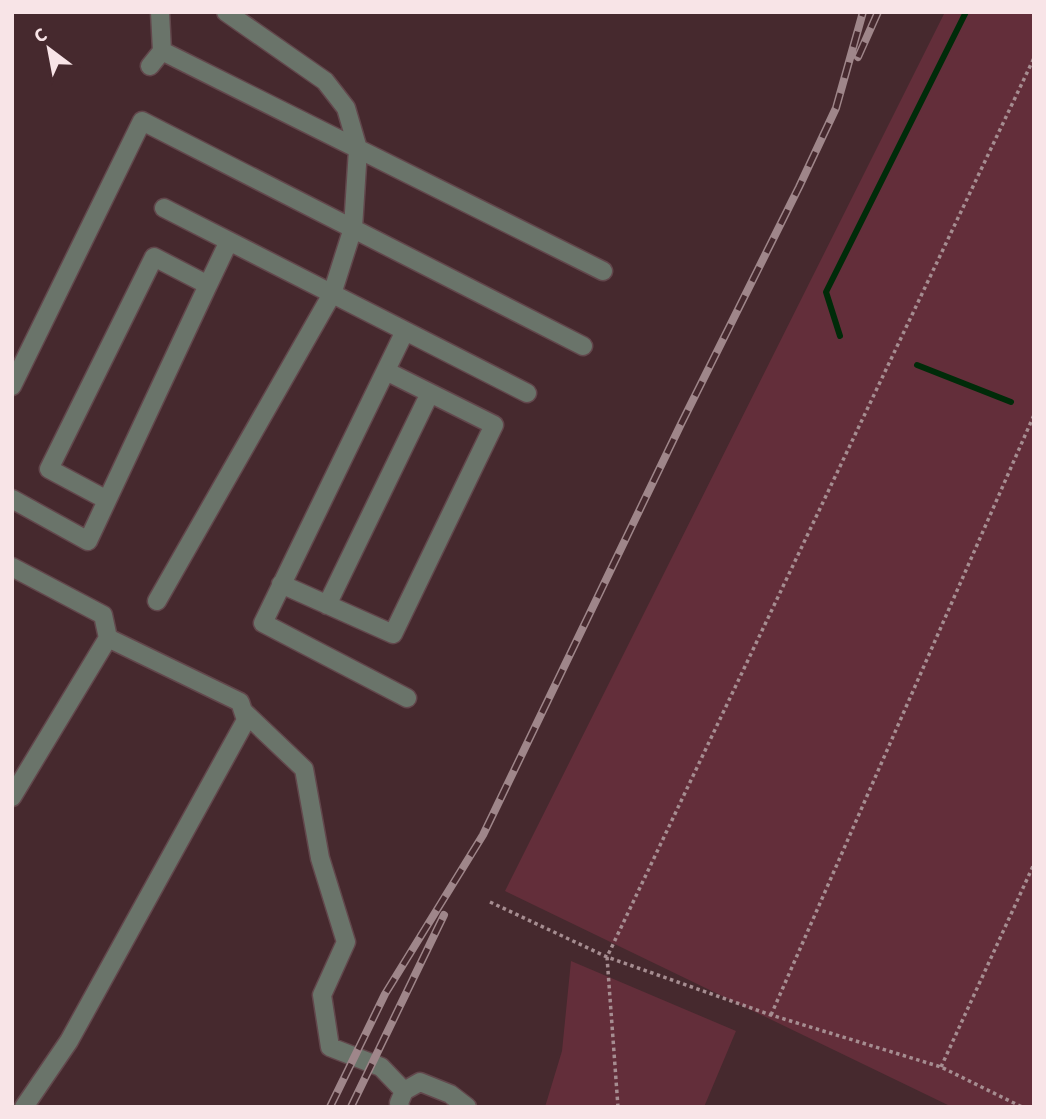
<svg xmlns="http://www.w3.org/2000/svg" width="1046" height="1119" font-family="'Source Sans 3',sans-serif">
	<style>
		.green { fill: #632e3a }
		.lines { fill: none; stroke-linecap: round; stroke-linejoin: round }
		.stream { stroke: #002b09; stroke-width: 6 }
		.minor-casing { stroke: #62474c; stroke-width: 21 }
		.path { stroke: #a68d91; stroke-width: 3.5; stroke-dasharray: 3.5 3.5; stroke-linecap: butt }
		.minor { stroke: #6a746a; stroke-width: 18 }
		.rail-casing { stroke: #9f868a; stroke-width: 8 }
		.rail { stroke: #46292e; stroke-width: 5; stroke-dasharray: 16; stroke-linecap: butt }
	</style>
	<rect width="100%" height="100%" fill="#46292e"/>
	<!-- green -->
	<path class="green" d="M945,12H1034V1107H952L505,891Z
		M571,961L736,1031L704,1107H545L562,1051Z"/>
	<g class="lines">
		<!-- stream -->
		<path class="stream" d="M840,336L826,292L966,12
			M917,365L1011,402"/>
		<defs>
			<path id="minor" d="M162,51L603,271
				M150,66L162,51L160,12
				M164,208L527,393
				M208,285L229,241
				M405,331L263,623L407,698
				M12,386L142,121L583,346
				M12,499L88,541L208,285L154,257L49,469L107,500
				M12,567L103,615L108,638L12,797
				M281,584L393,634L494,425L386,371
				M157,601L332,294L353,228L358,149L346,108L325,81L226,12
				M327,605L430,393
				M243,711L304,769L320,858L346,942L322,995L330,1047L381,1067L404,1091
				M24,1107L69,1041L246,720L240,702L108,638
				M400,1107L399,1103L404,1091L420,1082L450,1094L467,1107"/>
		</defs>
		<!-- minor casing -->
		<use href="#minor" class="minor-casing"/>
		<!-- path -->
		<path class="path" d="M490,902L607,957L771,1015L941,1067L1022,1107
			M771,1015L1034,415
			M941,1067L1034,864
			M618,1107L607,957L1034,58"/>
		<!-- minor -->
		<use href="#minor" class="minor"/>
		<defs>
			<path id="rail" d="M858,57L878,12
				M330,1107L385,994L483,835L681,424L799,187L836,108L863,12
				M351,1107L444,915"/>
		</defs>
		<!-- rail casing -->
		<use href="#rail" class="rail-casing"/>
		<!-- rail -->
		<use href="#rail" class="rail"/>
	</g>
	<!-- border -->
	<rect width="1046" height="1119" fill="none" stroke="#f8e4e7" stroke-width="28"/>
	<!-- north arrow -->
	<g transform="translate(49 49) rotate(328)" stroke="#46292e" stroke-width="5" paint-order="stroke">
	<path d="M0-5L12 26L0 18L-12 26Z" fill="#f8e4e7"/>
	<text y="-10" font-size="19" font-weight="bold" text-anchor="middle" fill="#f8e4e7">С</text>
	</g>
</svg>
